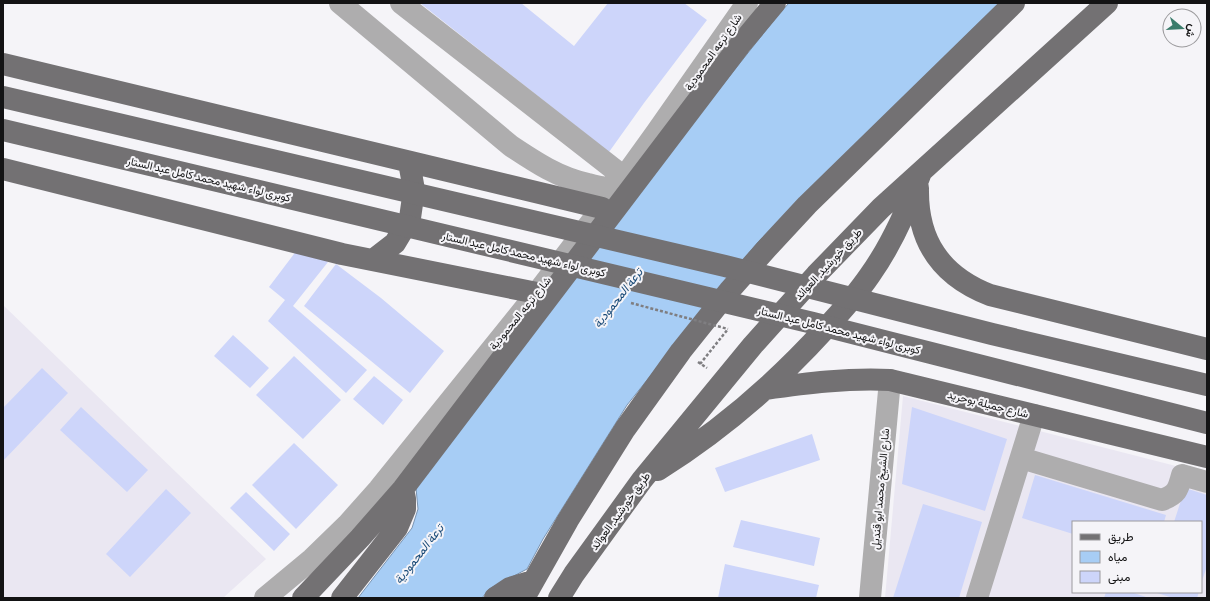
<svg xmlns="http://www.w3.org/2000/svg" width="1210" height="601" font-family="Karla,Vazirmatn,sans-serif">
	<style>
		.built { fill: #eae7f2; fill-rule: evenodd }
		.water { fill: #a7cdf5; stroke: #7b95b2 }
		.building { fill: #cdd5fa }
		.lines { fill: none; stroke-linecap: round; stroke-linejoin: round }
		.path { stroke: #7f7e81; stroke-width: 2.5; stroke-dasharray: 3 2; stroke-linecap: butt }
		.minor { stroke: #aeadae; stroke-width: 22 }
		.major { stroke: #737173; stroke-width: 22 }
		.path-bridge { stroke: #7f7e81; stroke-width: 2.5; stroke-dasharray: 3 2; stroke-linecap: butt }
		.major-bridge { stroke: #737173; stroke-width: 22 }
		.labels { text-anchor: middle; stroke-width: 4; stroke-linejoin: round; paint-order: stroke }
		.street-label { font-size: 11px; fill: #131314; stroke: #f5f4f8 }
		.water-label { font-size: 12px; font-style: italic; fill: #174876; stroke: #f5f4f8 }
	</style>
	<rect width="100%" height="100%" fill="#f5f4f8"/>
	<!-- built -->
	<path class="built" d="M3,305L266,559L223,598H3Z
		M903,396L1207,474V598H885ZM1073,522H1201V592H1073Z"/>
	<!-- water -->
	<path class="water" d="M789,3H999L757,243L627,405L543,539L527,569L489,589L482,598H358L412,528L418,509L416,488L675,145L778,15Z"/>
	<!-- building -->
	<path class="building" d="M420,3H521L574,46L608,3H684L707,20L644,103L609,152Z
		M297,250L313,253L328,262L293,306L367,370L346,393L268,321L285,300L269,287Z
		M336,264L381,298L444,351L410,393L304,306Z
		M233,335L269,368L250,388L214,356Z
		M294,356L341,400L303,439L256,395Z
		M42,368L68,393L3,461V408Z
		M374,376L403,400L383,425L353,399Z
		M81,407L148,470L127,492L60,430Z
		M912,407L1007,439L985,511L902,484Z
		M812,434L820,460L725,492L715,468Z
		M294,443L338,485L296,529L252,485Z
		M1035,475L1166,515L1164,522H1073V534L1022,518Z
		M1185,488L1207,495V566L1201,584V522H1174Z
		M166,489L191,513L130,577L106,554Z
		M246,492L290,534L274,551L230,508Z
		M923,504L982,522L959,598H893Z
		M741,520L820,538L814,566L733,547Z
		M725,564L819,585L816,598H718Z
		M1106,592H1131L1149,598H1104Z
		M1154,592H1199L1197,598H1173Z"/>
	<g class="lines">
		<!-- path -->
		<path class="path" d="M698,362L707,368
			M700,364L728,329"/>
		<!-- minor -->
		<path class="minor" d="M340,3L511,146C535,162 559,178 588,184C597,187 606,188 615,189
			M401,3L624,177
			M1021,458L1162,500C1177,494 1178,490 1182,475L1207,482
			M265,598L312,559L347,525L379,489L537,293L602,208L656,133L747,3
			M870,598L890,380
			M977,598L1034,415"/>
		<!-- major -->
		<path class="major" d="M3,64L602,208
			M3,169L342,254L537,293
			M918,188C917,241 941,276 990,295L1207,349
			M373,260L395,243L410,218L414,190L409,162
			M765,389C807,383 847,378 890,380L1207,457
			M658,470C720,431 776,383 825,329C841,312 857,294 870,275C892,244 907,210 920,175
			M303,598L360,538L403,489L740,45L775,3
			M342,598L397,528L405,509V499L403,489
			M495,598L510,588L533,581
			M524,598L568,520L625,429L681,351L729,291L768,247L807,205L1014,3
			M559,598L574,574L642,480L753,345L816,275L881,208L1107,3"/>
		<!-- path-bridge -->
		<path class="path-bridge" d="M631,303L728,329"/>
		<!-- major-bridge -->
		<path class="major-bridge" d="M3,97L725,266L992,334L1207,385
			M3,130L813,323L1207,423"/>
	</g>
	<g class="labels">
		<!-- street labels -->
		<g class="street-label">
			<text transform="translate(713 52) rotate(-55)" y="4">شارع ترعه المحمودية</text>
			<text transform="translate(209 179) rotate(13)" y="4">كوبرى لواء شهيد محمد كامل عبد الستار</text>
			<text transform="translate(524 254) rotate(13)" y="4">كوبرى لواء شهيد محمد كامل عبد الستار</text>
			<text transform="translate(828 264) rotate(-47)" y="4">طريق خورشيد, العوائد</text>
			<text transform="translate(520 313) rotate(-51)" y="4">شارع ترعه المحمودية</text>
			<text transform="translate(839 330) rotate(14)" y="4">كوبرى لواء شهيد محمد كامل عبد الستار</text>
			<text transform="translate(988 404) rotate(14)" y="4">شارع جميلة بوحريد</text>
			<text transform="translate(880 489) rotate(-85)" y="4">شارع الشيخ محمد ابو قنديل</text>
			<text transform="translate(620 511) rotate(-54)" y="4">طريق خورشيد, العوائد</text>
		</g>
		<!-- water labels -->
		<g class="water-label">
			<text transform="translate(618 298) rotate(-52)" y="4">ترعة المحمودية</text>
			<text transform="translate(419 554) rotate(-52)" y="4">ترعة المحمودية</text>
		</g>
	</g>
	<!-- border -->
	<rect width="1210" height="601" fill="none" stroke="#131314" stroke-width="8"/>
	<!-- legend -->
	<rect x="1072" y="521" width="130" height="72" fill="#f5f4f8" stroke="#9b9a9d"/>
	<rect x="1080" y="534" width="20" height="6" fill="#737173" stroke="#9b9a9d"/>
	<text x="1108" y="541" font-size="12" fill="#131314">طريق</text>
	<rect x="1080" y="551" width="20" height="12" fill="#a7cdf5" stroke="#9b9a9d"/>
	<text x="1108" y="561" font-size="12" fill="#131314">مياه</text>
	<rect x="1080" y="571" width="20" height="12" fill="#cdd5fa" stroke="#9b9a9d"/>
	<text x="1108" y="581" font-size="12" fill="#131314">مبنى</text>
	<!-- north arrow -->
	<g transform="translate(1182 28) rotate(108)"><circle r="19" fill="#f5f4f8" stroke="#9b9a9d"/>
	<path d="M0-3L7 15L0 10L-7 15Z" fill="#3a7c6c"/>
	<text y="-6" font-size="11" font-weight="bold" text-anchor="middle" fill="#131314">ش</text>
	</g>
</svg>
